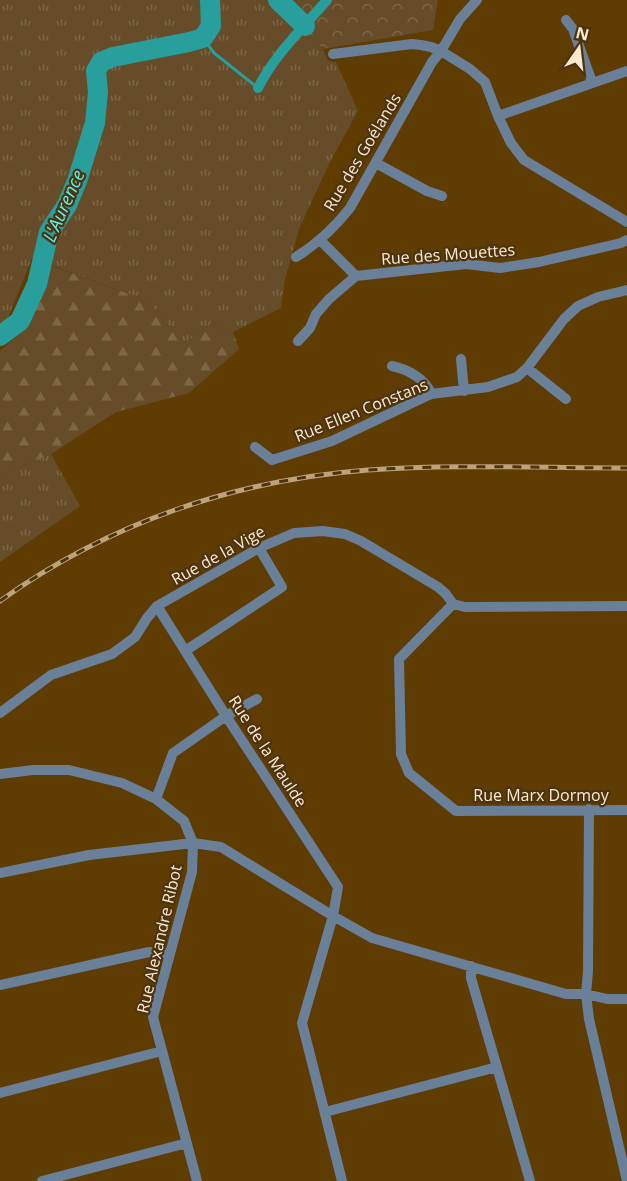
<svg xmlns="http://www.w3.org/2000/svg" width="627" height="1181" font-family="'Open Sans',sans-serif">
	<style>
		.grass { fill: url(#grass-tufts) }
		.forest { fill: url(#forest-firs) }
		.park { fill: url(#park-crowns) }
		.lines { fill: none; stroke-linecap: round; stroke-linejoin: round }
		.stream { stroke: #289f9c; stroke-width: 3 }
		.canal { stroke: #289f9c; stroke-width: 10 }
		.river { stroke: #289f9c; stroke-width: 20 }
		.minor { stroke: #6a7f98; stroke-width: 10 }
		.rail-casing { stroke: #bda37c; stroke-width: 5 }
		.rail { stroke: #4d3411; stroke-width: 3; stroke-dasharray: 9; stroke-linecap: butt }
		.labels { text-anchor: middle; stroke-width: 4.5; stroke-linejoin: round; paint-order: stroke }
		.street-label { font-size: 16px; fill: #fee9d0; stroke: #4d3411 }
		.water-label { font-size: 18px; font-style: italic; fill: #57f5f1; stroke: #4d3411 }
	</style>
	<defs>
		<pattern id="grass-tufts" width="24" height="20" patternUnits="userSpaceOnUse" patternTransform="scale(1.5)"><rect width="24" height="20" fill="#664c29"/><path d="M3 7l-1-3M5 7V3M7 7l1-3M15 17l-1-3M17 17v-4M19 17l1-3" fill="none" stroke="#7d6647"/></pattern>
		<pattern id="forest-firs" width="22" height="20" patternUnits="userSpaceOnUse" patternTransform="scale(1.5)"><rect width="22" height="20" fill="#664c29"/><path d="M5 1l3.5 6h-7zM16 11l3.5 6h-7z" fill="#7d6647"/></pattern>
		<pattern id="park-crowns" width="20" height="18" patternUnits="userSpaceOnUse" patternTransform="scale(1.5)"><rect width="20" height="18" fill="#664c29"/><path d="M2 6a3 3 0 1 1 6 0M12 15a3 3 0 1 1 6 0" fill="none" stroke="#7d6647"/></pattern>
	</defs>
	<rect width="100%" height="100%" fill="#5e3c02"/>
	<!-- grass -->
	<path class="grass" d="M0,0H280L323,49L328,61L336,62L358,111L330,162L299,229L285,279L281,308L233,332L211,324L184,344L148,301L32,258L0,338Z
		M51,454L80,506L0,562V476Z"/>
	<!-- forest -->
	<path class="forest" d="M49,265L148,301L184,344L211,324L233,332L239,349L189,393L116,412L51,454L0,476V351L29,326Z"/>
	<!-- park -->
	<path class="park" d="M280,0H438L433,30L323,49Z"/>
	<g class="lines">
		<!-- stream -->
		<path class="stream" d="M203,38L214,53L258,88"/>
		<!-- canal -->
		<path class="canal" d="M258,88C275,54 303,28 327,0"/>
		<!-- river -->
		<path class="river" d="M278,0L305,26
			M0,336L20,321L37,284L49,232L67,205L77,181L95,123L98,92L96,71L101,62L113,57L189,42L203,38L211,26L210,0"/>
		<!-- minor -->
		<path class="minor" d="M566,20L573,29L592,82
			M333,54L412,44L421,45L431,47L441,51L470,69L485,82L498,116L511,143L524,160L627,222
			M498,116L627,71
			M376,163L427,191L442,196
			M320,240L356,276
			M296,257C317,244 335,227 350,208L432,62L441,51L460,19L477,0
			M298,341L310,328L316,314L329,299L356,276L466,264L500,268L539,262L621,243L627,240
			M461,359L464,391
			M392,366C407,369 426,379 431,394
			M527,368L566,399
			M255,447L272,460L332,441L431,394L488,387L517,377L527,368L564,319L578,306L598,297L627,290
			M453,604L399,659L401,754L409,773L456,811L627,810
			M453,604L465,607L627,606
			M157,606L226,716L338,887L333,916L302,1023L342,1181
			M185,651L282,587L259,548
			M0,713L51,675L112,654L135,637L147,618L157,606L259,548L294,533L323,531L345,534L361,541L438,587L446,594L453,604
			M0,774L33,770H69L122,783L156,799L184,821L193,843L192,872L153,1017L197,1181
			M156,799L173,753L226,716L257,699
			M589,809L588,971L586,994L589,1019L627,1181
			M0,873L89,855L193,843L221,847L333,916L372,938L566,994H586L607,999H627
			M471,966V978L530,1181
			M0,985L149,952L170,954
			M0,1093L162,1051
			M325,1112L497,1067
			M42,1181L187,1143"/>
		<defs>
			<path id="rail" d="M0,601C109,523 235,480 368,470C454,464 541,468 627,468"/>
		</defs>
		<!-- rail casing -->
		<use href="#rail" class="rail-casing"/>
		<!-- rail -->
		<use href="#rail" class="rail"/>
	</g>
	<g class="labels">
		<!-- street labels -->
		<g class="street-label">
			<text transform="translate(362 152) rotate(-59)" y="6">Rue des Goélands</text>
			<text transform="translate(448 254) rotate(-4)" y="6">Rue des Mouettes</text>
			<text transform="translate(361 410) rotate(-22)" y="6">Rue Ellen Constans</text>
			<text transform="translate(218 555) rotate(-29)" y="6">Rue de la Vige</text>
			<text transform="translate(268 751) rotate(57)" y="6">Rue de la Maulde</text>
			<text x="541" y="801">Rue Marx Dormoy</text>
			<text transform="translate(159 939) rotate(-77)" y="6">Rue Alexandre Ribot</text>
		</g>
		<!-- water labels -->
		<g class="water-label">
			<text transform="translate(64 206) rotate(-66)" y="6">L'Aurence</text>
		</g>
	</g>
	<!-- north arrow -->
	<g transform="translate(579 48) rotate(14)" stroke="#4d3411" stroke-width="4.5" paint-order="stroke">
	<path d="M0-4.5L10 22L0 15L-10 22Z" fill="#fee9d0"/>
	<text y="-9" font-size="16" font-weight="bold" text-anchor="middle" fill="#fee9d0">N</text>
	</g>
</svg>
